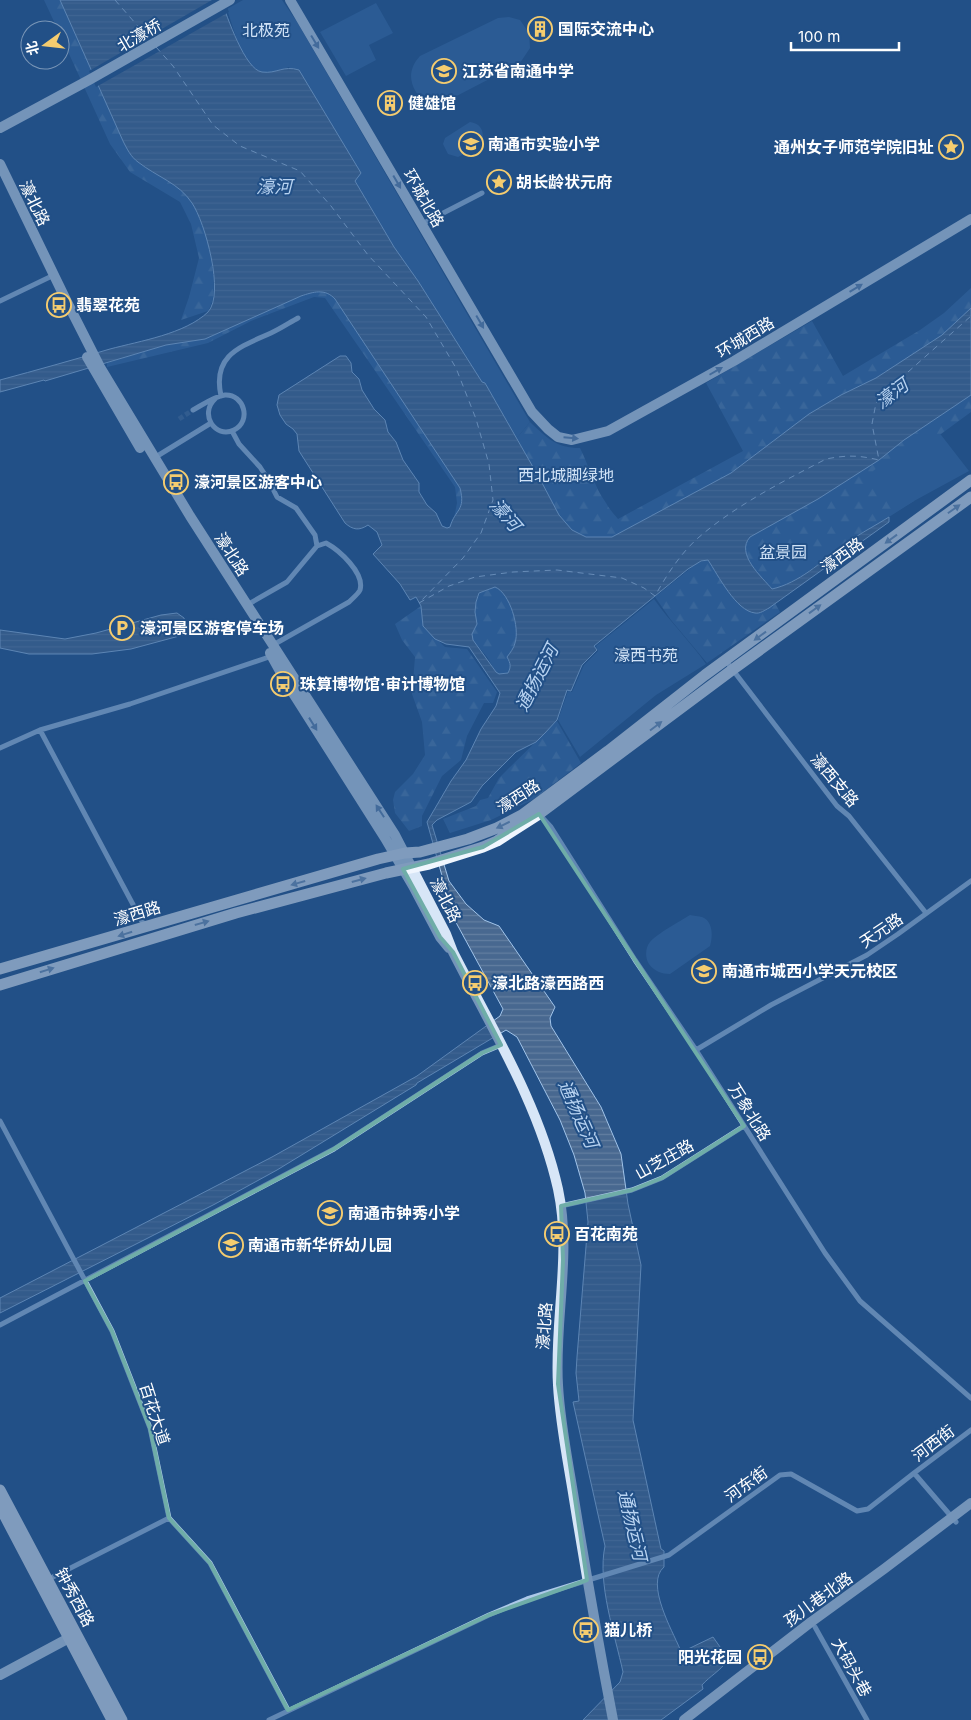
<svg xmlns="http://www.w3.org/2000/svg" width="971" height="1720" font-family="Inter,'Noto Sans SC',sans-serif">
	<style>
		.green { fill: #3669a4 }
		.forest { fill: url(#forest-firs) }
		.water { fill: url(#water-rules); stroke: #a1c4ea; fill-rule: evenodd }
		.pier { fill: #225087 }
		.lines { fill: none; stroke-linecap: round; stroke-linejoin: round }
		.ferry { stroke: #b8d3f1; stroke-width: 1; stroke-dasharray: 6 5; stroke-linecap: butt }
		.street-tunnel { stroke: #436a99; stroke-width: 5; stroke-dasharray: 5 2.5; stroke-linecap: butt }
		.street { stroke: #adc9e9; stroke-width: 5 }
		.secondary { stroke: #d7e6f7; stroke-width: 10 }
		.primary { stroke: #f0f6fe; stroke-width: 11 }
		.oneway { fill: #6a8cb4 }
		.oneway2 { fill: #7f9bbd }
		.marked { fill: none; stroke: #6fada8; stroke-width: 4; stroke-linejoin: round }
		.labels { text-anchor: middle; stroke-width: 4; stroke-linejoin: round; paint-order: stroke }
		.poi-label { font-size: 16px; font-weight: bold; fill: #fff; stroke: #225087; text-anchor: start }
		.park-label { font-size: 16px; fill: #d1e3f7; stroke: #225087 }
		.street-label { font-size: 16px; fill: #fff; stroke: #225087 }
		.water-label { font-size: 18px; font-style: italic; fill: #b8d3f1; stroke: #225087 }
	</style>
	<defs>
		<pattern id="forest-firs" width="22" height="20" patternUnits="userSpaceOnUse" patternTransform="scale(1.25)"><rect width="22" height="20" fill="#3669a4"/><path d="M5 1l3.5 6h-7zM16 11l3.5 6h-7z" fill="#5480b2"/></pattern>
		<pattern id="water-rules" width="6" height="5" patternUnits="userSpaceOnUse" patternTransform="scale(1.25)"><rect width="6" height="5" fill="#486890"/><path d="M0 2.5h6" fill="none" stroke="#637fa1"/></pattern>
	</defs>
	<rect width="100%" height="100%" fill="#225087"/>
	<!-- green -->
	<path class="green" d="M243,0H282L297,22L530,422L517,438L485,383L482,382L418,281L394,247L289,67C280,70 268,75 258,72C243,66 232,24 227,9Z
		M376,3L393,33L369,45L376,60L346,76L320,32Z
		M509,17L520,20L529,33L530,48L520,63L445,102C437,102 427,104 421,99C419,97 418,94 416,92C408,79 410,67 420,56L498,18Z
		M470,122C483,124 485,134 481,145L458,157L448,154L443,144L445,138Z
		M931,422L969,471L914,501L867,531L750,537Z
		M654,599C670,622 690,641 706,664L656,695L580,757L558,720L568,691L572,692L584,665L598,651L596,646Z
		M690,915C693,916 699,916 702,917C713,921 713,936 710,946L670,974C662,974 654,971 649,964C645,958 645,948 650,942C658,933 679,922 690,915Z"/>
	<!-- forest -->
	<path class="forest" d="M44,0H60L123,141C128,148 132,157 139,163C153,174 170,180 184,192C203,210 209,241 212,266C214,281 216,298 208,311L181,320L189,297L199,258L191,224L180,202L130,172L110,144L60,34V30H58Z
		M971,288V308L942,335L876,378L841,395L809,414L731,473L612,537H586L572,530L559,515L517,438L530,422C547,438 556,448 580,448C589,466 594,486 606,503C609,509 614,514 618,519L743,451L706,383L812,321L843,376L920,330L944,313Z
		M315,291L328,293L335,299L459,484C464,496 464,508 454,518L457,503L455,487L325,298L314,297L251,321L208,343L107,367V363L166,345L205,339L301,296Z
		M971,395V412L941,434L915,441L873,471C880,502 885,501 914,501C891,515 867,529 844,544C821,560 800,583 772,589C762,577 735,554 750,537L879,460L904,440Z
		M708,560L721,581L769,608L775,603L780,612L707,663L671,620L655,597L697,563Z
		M495,587C510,593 520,628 515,643C514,648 510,653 507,657C511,664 511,667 508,673L499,674L496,672L487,657L473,640L472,634L477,624L475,612L476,602L480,593Z
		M421,606L423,626L445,647L467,649L497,692L493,703H484L467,736L461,760L442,776L422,816V826L409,831L395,813L393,800L395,792L413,774L425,755L422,722L412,694L415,657L402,640L395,624Z
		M557,721L581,763L534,799L491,820L450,833L443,819L476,806L480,800L488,798L499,778L506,771Z"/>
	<!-- water -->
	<path class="water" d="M60,0H221C227,16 245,70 262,72C277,74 283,65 299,70L361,173L355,181L394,247L418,281L482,382L485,383L541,481L559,515L572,530L586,537H612L731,473L809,414L841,395L876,378L942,335L971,308V395L904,440L879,460L818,499L750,537C735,554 762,577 772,589C799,583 821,562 842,546C857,535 873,527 889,517V522L769,608C765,610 760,614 755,613C736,611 718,575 708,560L701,561L688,569L594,646L597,650L582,665L571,691L567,690L557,720L545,733L536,742L516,752L482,786L471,802L437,820L432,825L449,881L466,904L484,920L499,926L555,1007L550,1018L551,1026L601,1107L621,1154L628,1204L641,1265L633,1420L661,1549L664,1551V1567C645,1583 672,1630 680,1649L686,1650L713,1637L725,1654L727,1661C720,1671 710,1676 702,1685L703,1689L661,1720H583L620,1682L623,1672C615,1635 597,1583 605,1546L573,1402L579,1401L576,1373L577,1357L588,1222L585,1193L574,1155L560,1120L517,1037L506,1030L417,1083L416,1085L277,1170L215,1204L0,1313V1298L272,1157L417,1076L500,1016L503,1009L440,893L439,886L444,883L427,822L451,781L466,760L481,729L496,706L500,693L469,647L446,644L435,639L423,626L421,606L416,597L410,600L400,584L373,554L382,545L377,532L368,525C359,531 353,530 345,523L299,451L297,434L293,429L286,424L280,415L277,405L279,395L340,356H346L351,363L352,372L359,379L362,390L374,409L385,420L388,432L396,442L403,460L419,483V492L427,505L436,513L442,526L447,528L450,527C455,509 466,511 460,488L335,299C325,288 313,292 301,296L205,339L166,345L45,381L44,380L0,392V380C37,370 73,360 110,349C140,341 185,334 208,312C225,294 205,222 192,203C179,183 157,177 138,162C131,157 127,149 123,141ZM495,587C510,593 520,628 515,643C514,648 510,653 507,657C511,664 511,667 508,673L499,674L496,672L473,640L472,634L477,624L475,612L476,602L479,593Z
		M177,613L184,618L187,631L183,635L131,649L92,654H29L0,648V630L65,639L96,633L161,615Z"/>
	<!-- pier -->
	<path class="pier" d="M212,0H224L229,12L96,87L89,71Z"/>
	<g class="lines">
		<!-- ferry -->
		<path class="ferry" d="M115,0L150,40
			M156,47L173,66L213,125L240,146L300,171L331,206L368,255L426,317L456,368L476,419L489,464L493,500L481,533L463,558L419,603L449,586L475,577L513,572L557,570L622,578L644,588L655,596C666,576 680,554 698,538C736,505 782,482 826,459C847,455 858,455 879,460L872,424L876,403L890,388L971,316"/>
		<!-- street-tunnel -->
		<path class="street-tunnel" d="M179,419L193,410"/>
		<!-- street -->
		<path class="street" d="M422,224L482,193
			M0,301L54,275
			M221,396C212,355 240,347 271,333C280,329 289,323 298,318
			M193,410C202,405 215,396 225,395C244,394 252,421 234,430C215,439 199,414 215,399
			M232,431L239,444L260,467L269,481L277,497L296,508L315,535L317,546L287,582L247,605
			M154,458L211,423
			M273,645L349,602C353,598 358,594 360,590C365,573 339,550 326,543L317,546
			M726,661L837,806L849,816L926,913
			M40,730L145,927
			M0,748L40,730L130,704L272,656
			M539,814L551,827L635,960L696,1050L825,1253L860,1301L971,1398
			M696,1050L771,1005L867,955L898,934L971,881
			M0,1121L112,1331L150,1428L169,1518L210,1563L288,1710
			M561,1206L632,1190L662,1178L744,1126
			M0,1325L334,1149L482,1053L501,1045
			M956,1522L914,1473L971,1430
			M47,1580L169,1518
			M815,1627L867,1720
			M269,1720L489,1615L527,1599L669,1555L780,1475L791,1474L857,1511L868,1509L914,1473"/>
		<!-- secondary -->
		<path class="secondary" d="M290,0L532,412L548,429L558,437L572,440L608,431L734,361L971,219
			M0,128L89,80L230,0
			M0,164L67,302L100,367L190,516L395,835L446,934L453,952C492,1029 539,1104 558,1189C572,1254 554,1320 558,1385C560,1423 568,1461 574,1499C586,1573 599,1647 613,1720
			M87,357L140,448
			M270,653L286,682L385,838L413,886L440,937L449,948
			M0,1675L69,1638
			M684,1720L811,1622L884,1569L971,1503"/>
		<!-- primary -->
		<path class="primary" d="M0,969L378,859L405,853L420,852L468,839L497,828L522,815L608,751L705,675L971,480
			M0,985L236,913L386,873L429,864L483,847L497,841L539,814L732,670L971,497
			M0,1490L122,1720
			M0,1507L112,1720"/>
	</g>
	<!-- one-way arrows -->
	<defs><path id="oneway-solid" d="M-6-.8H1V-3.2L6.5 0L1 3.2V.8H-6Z" transform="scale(1.25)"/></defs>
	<g class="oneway">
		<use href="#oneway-solid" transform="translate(315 42) rotate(59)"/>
		<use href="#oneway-solid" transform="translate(397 182) rotate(60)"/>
		<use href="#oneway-solid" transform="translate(856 288) rotate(-31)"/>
		<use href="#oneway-solid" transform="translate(480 322) rotate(60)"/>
		<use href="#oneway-solid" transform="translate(716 371) rotate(-30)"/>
		<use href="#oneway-solid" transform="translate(571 438) rotate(5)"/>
		<use href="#oneway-solid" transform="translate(313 724) rotate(58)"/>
		<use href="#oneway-solid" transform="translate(380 811) rotate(-123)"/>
	</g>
	<g class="oneway2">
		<use href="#oneway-solid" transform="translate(954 509) rotate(-35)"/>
		<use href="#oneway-solid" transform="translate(891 539) rotate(144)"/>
		<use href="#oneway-solid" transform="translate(815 609) rotate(-36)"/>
		<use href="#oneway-solid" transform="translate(760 636) rotate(144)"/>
		<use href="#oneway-solid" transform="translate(656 726) rotate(-37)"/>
		<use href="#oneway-solid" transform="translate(503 825) rotate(154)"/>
		<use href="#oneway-solid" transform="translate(359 880) rotate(-15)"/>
		<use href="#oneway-solid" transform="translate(298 883) rotate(164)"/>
		<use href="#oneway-solid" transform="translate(202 923) rotate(-16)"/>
		<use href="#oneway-solid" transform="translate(125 934) rotate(163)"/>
		<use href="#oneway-solid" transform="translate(47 970) rotate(-17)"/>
	</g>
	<!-- marked area -->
	<path d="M0 0H971V1720H0ZM539,814L744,1126L662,1178L632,1190L561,1206L563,1260L558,1384L587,1580L489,1615L288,1710L210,1563L169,1518L150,1428L112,1331L85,1281L334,1149L482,1053L501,1045L453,952L440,937L403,869L483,847Z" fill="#225087" fill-opacity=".55" fill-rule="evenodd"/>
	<path class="marked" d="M539,814L744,1126L662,1178L632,1190L561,1206L563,1260L558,1384L587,1580L489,1615L288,1710L210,1563L169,1518L150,1428L112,1331L85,1281L334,1149L482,1053L501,1045L453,952L440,937L403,869L483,847Z"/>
	<!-- icons -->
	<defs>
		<symbol id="building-ring" viewBox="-11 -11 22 22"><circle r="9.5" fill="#225087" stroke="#f5cc6f" stroke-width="1.5"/><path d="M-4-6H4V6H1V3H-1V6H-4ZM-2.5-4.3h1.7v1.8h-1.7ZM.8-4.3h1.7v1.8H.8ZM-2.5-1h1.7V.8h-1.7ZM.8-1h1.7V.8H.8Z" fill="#f5cc6f"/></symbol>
		<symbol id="school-ring" viewBox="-11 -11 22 22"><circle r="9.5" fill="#225087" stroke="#f5cc6f" stroke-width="1.5"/><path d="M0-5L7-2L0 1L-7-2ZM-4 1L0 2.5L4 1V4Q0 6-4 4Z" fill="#f5cc6f"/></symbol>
		<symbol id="sight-ring" viewBox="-11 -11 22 22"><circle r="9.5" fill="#225087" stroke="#f5cc6f" stroke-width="1.5"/><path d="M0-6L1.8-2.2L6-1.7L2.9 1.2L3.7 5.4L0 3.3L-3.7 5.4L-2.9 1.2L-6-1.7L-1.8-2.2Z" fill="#f5cc6f"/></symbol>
		<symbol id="bus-ring" viewBox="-11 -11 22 22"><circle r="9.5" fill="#225087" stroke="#f5cc6f" stroke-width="1.5"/><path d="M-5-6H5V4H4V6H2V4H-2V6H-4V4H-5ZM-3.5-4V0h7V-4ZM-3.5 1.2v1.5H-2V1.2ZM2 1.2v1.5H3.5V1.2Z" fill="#f5cc6f"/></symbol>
		<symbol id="parking-ring" viewBox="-11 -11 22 22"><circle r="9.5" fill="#225087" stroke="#f5cc6f" stroke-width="1.5"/><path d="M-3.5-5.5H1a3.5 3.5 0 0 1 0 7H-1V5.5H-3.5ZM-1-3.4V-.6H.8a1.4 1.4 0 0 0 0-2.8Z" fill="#f5cc6f"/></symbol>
	</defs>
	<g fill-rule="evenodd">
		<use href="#building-ring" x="526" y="15" width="28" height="28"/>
		<use href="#school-ring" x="430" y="57" width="28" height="28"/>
		<use href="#building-ring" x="376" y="89" width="28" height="28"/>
		<use href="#school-ring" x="457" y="130" width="28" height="28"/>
		<use href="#sight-ring" x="937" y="133" width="28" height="28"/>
		<use href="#sight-ring" x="485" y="168" width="28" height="28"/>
		<use href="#bus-ring" x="45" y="291" width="28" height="28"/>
		<use href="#bus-ring" x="162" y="468" width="28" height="28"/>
		<use href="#parking-ring" x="108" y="614" width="28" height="28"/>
		<use href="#bus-ring" x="269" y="670" width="28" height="28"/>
		<use href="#school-ring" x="690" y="957" width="28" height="28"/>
		<use href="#bus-ring" x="461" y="969" width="28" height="28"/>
		<use href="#school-ring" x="316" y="1199" width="28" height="28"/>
		<use href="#bus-ring" x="543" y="1220" width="28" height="28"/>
		<use href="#school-ring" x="217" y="1231" width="28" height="28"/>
		<use href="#bus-ring" x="572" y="1616" width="28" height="28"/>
		<use href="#bus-ring" x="746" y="1643" width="28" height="28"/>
	</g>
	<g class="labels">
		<!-- poi labels -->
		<g class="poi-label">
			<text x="558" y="35">国际交流中心</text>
			<text x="462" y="77">江苏省南通中学</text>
			<text x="408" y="109">健雄馆</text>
			<text x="488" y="150">南通市实验小学</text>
			<text x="934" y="153" text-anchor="end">通州女子师范学院旧址</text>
			<text x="516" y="188">胡长龄状元府</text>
			<text x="76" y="311">翡翠花苑</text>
			<text x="194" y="488">濠河景区游客中心</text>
			<text x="140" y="634">濠河景区游客停车场</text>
			<text x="300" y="690">珠算博物馆·审计博物馆</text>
			<text x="722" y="977">南通市城西小学天元校区</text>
			<text x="492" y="989">濠北路濠西路西</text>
			<text x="348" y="1219">南通市钟秀小学</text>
			<text x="574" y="1240">百花南苑</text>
			<text x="248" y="1251">南通市新华侨幼儿园</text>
			<text x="604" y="1636">猫儿桥</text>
			<text x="742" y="1663" text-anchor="end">阳光花园</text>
		</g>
		<!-- park labels -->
		<g class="park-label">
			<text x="266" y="36">北极苑</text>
			<text x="566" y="481">西北城脚绿地</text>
			<text x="783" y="558">盆景园</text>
			<text x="646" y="661">濠西书苑</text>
		</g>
		<!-- street labels -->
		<g class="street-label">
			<text transform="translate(139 35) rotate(-30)" y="6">北濠桥</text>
			<text transform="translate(424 198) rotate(60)" y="6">环城北路</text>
			<text transform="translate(35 203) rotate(64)" y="6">濠北路</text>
			<text transform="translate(745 337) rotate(-31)" y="6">环城西路</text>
			<text transform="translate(232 554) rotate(57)" y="6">濠北路</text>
			<text transform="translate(842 555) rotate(-36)" y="6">濠西路</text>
			<text transform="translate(835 780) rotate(50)" y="6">濠西支路</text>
			<text transform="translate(518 796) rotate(-33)" y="6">濠西路</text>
			<text transform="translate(446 900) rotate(63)" y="6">濠北路</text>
			<text transform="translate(137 913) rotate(-17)" y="6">濠西路</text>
			<text transform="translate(881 930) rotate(-34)" y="6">天元路</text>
			<text transform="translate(750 1112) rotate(58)" y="6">万象北路</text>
			<text transform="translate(664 1159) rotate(-29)" y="6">山芝庄路</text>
			<text transform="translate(544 1326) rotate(-86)" y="6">濠北路</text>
			<text transform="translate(155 1414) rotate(72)" y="6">百花大道</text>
			<text transform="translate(933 1443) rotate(-37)" y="6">河西街</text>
			<text transform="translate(746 1484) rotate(-36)" y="6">河东街</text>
			<text transform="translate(75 1597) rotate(62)" y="6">钟秀西路</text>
			<text transform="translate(818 1599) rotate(-36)" y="6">孩儿巷北路</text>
			<text transform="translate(852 1667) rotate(61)" y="6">大码头巷</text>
		</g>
		<!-- water labels -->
		<g class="water-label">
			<text x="274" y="193">濠河</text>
			<text transform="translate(892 394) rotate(-37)" y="6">濠河</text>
			<text transform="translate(505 515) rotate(49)" y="6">濠河</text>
			<text transform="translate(537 678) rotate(-63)" y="6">通扬运河</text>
			<text transform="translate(578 1114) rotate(66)" y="6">通扬运河</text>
			<text transform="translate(632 1525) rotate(77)" y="6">通扬运河</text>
		</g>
	</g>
	<!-- north arrow -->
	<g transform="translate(45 45) rotate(255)"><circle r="24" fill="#225087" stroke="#7a96b7"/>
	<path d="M0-4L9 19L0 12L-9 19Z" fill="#f5cc6f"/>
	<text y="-8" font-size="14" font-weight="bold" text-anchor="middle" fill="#ffffff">北</text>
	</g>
	<!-- scale -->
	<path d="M791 42v8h108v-8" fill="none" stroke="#ffffff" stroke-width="2.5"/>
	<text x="798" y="42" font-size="15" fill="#ffffff" stroke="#225087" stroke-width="4" paint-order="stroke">100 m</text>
</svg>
